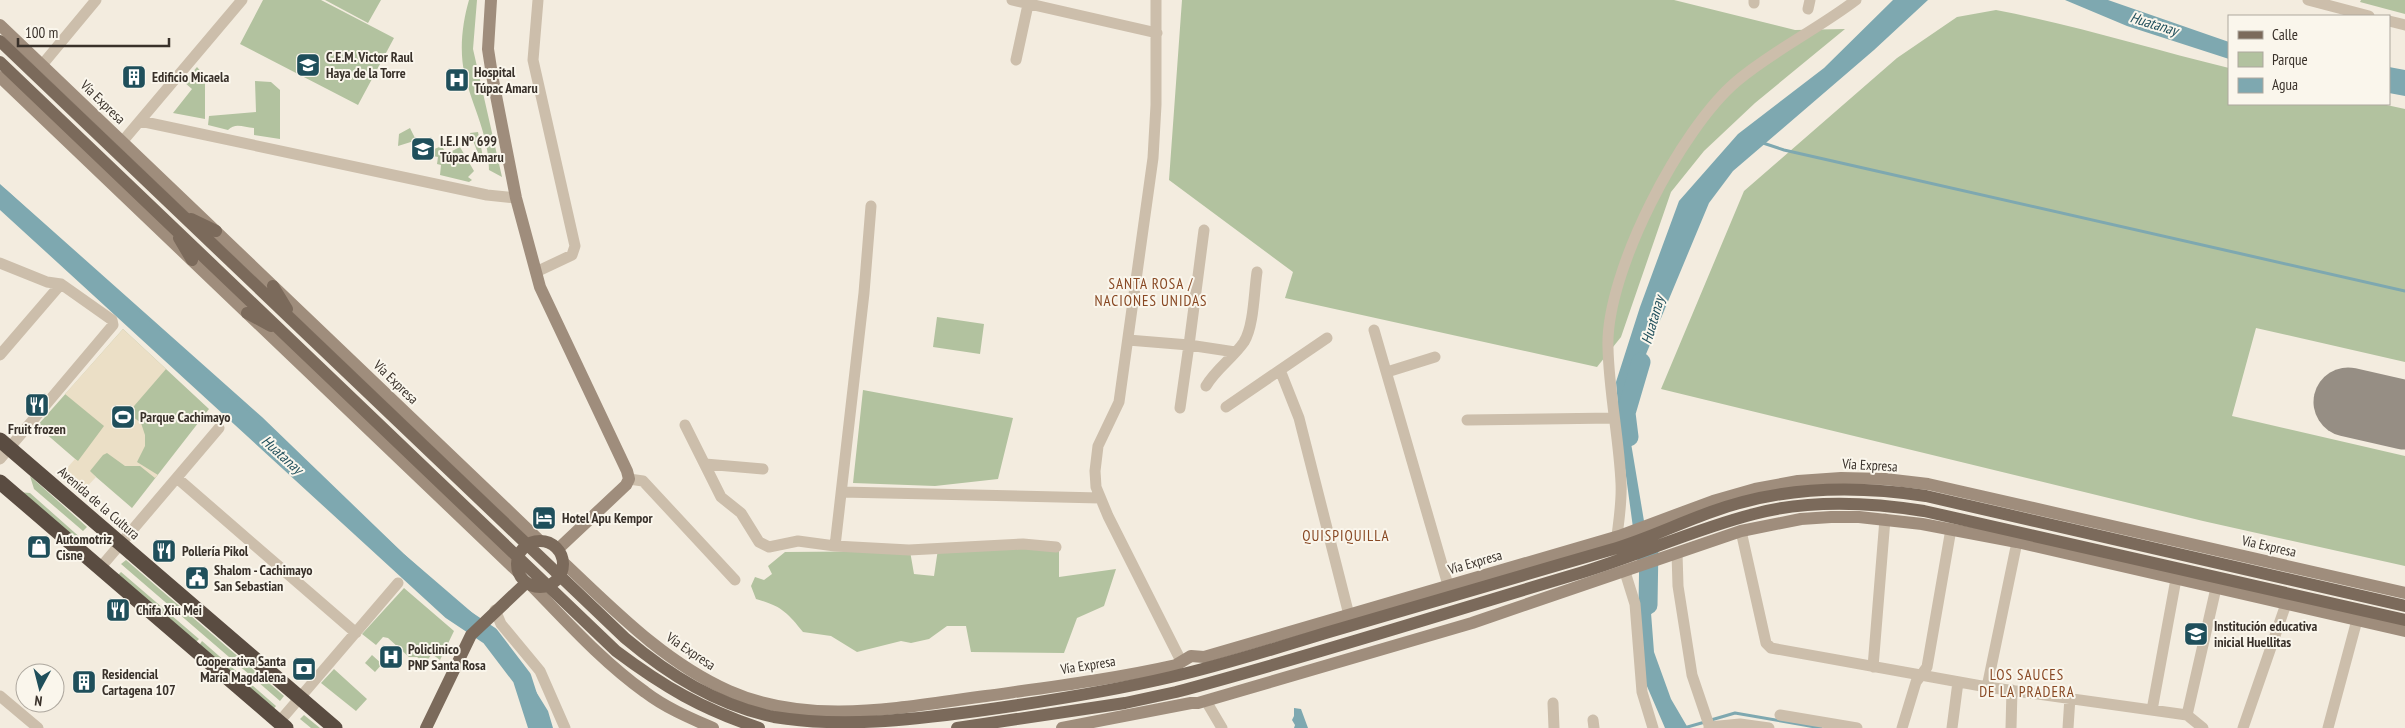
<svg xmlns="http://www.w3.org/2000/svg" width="2405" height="728" font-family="'PT Sans Narrow',sans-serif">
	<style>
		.green { fill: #b2c29f }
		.plaza { fill: #ebdfc6 }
		.water { fill: #7ea8b0 }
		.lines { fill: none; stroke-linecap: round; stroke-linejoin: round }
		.stream { stroke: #7ea8b0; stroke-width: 3 }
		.river { stroke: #7ea8b0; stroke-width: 19 }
		.runway { stroke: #968e84; stroke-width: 69 }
		.street { stroke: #ccbeab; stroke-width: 11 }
		.secondary { stroke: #9f8d7c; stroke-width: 12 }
		.primary { stroke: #7b6a5b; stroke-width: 12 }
		.highway { stroke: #5a4c41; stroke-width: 15 }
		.labels { text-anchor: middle; stroke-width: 4; stroke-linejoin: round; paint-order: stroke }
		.poi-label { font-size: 14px; font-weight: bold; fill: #39312a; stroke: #faf6ec; text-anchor: start }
		.street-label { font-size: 14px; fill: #39312a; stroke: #faf6ec }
		.water-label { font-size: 15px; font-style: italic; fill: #1f4f5b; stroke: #faf6ec }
		.neighbourhood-label { font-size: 15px; letter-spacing: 1px; fill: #884823; stroke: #faf6ec }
	</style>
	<rect width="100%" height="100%" fill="#f3ecdf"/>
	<!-- green -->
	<path class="green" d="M263,0H321L394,38L358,105L240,44Z
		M325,0H381L368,23Z
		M469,0H477L473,49L502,177L489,170C489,136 473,108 465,76C459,52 462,24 469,0Z
		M1182,0H1674L1795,30L1845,29L1755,103L1704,151L1671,192L1621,337L1597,367L1285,298L1293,272L1169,180Z
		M2361,0H2405V14L2360,2Z
		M1996,10C2075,25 2151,49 2229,68V104H2382L2405,109V362L2256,328L2232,416L2405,456V566L2203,521L1661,389L1744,191L1897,58L1957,17Z
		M197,67L203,74H208L205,80V119L173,113L192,89L184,82Z
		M255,81L271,82L280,90V139L254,135V128C244,128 236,122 228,130L208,125L209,116L256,112Z
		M410,128L415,138L414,141L398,146L399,134Z
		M478,132L484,162L481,161L470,133Z
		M442,146L446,154L460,147L474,171L468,177L472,180L469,182L440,175L441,165L437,164L438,157L428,155L429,151Z
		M937,317L984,324L980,354L933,347Z
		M123,329L209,409L132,508L37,426Z
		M863,390L1013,418L998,479L935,486L853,483Z
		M30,476L87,527L83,531L34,489Z
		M18,492L30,493L83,540V547Z
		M1059,546V577L1116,569L1104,606L1077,618L1064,653L971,652L966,626H947L929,639L911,643L901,641L857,652L831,636L803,632C787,612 781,606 756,599L751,586L755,577L764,580L772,574L768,566L785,552L910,551L914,574L934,576L938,549Z
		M126,560L284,696L280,701L121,564Z
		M121,572L199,639L194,644L117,576Z
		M404,588L454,631L440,660L432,654L425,663L417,657H409L388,638L383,637L376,645L362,634Z
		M202,641L276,706L272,711L198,647Z
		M372,655L382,664L375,672L365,663Z
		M334,669L367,699L356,711L321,683Z
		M304,715L320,728H311L300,719Z"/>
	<!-- plaza -->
	<path class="plaza" d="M123,329L166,369L128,413L141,423L145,435V446L137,462L158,475L155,478L140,466H125L107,453L103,455L90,471L96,477L82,492L61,475L75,459L78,461L104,426L65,394Z"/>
	<!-- water -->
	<path class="water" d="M1893,0H1928L1874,50L1733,171L1709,203L1634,383L1626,413L1644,521L1654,652L1671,699L1688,728H1665L1643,677L1639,572L1621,439L1616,382L1640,307L1679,201L1738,134L1824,68Z
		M2065,0H2108L2229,42V59L2127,26Z
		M2389,67L2405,70V96L2389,93Z
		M0,184L262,417L404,554L504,640L548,711L553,728H536L522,678L490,636L451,610L0,197Z
		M1294,708L1301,709L1308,728H1294L1295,725L1292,720L1294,716Z"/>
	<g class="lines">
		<!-- stream -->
		<path class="stream" d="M1763,143L1784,150L2405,291
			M1711,720L1735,713L1821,728
			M1684,728L1705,722"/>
		<!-- river -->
		<path class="river" d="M0,197L451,610L490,636L522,678L538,728
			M1629,437L1626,413L1641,362
			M1648,605L1649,545"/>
		<!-- runway -->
		<path class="runway" d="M2348,402L2405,415"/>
		<!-- street -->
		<path class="street" d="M1012,0L1157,33
			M1156,0V105L1153,158L1119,402L1098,446L1095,471L1096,487L1108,516L1181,661
			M2308,0L2369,16
			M1754,3V0
			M1808,9L1810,0
			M2389,21L2405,25
			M1016,60L1029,0
			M42,65L96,0
			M140,121L487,195L516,198
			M122,142L242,0
			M0,263L47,282L61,284L112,320L113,325L0,459
			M536,272L572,255L575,246L533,60L538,0
			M1374,330L1448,585
			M1128,340L1189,345L1204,230
			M0,355L61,284
			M1280,370L1327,338
			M1387,372L1435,357
			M1206,386C1216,369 1233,358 1244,342C1254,326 1254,291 1257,272
			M1226,407L1280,370L1299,418L1349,615
			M1180,408L1189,345L1235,352
			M1467,420L1614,418
			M685,425L721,497L741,513L759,542L769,547L798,541L835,546L864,293L871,206
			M705,464L763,469
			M177,478L356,633
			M629,479L643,481L735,580
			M842,492L1100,498
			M1741,531L1766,643L1771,648L1987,687L2187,715L2203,728
			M1617,536C1619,519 1622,501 1621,483C1619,438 1609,393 1608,348C1605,273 1681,128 1737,81C1774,50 1818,29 1856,0
			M835,546L909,550L1023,544L1056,547
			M1677,553L1678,586L1692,675L1710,728
			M100,568L219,428
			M1625,572L1635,604L1642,692L1653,728
			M495,610L501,624L540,671L565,728
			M1873,667L1885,519
			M1987,687L2017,542
			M0,696L38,728
			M1206,701L1222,728
			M1553,703L1554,728
			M2152,710L2176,579
			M1780,715L1857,728
			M2187,715L2216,588
			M1593,720L1594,728
			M279,722L398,583
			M1709,727L1740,724L1769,728
			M1902,728L1916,682L1927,667L1951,529
			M1952,728L1958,682
			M2011,728L2012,690
			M2068,728L2070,697
			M2243,728L2286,604
			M2328,728L2357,620"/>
		<!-- secondary -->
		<path class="secondary" d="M491,0L488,49L492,75L516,198L540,287L627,471L629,479L626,485L558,549
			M0,25L540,541
			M0,77L518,572
			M563,562C614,610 664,662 729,691C810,727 902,707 986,696C1050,687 1114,679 1176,665L1191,656L1204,657L1619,536L1713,501L1755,489L1798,481L1841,478L1885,479L1928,484L2405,593
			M532,586C568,623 603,662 645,692C666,708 690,718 713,728
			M1062,728L1191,703H1198L1472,623L1741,531L1801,519L1831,517H1859L1922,524L2017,542L2405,631"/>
		<!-- primary -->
		<path class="primary" d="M0,41L625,638C669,675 717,705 774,717C842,728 909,720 977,711C1042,702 1107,692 1171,677C1224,665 1276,648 1329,632C1422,605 1516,577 1610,550C1645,540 1677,524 1711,512C1781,486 1854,485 1926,496L2405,606
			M0,62L616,651C664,687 702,709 759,728
			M191,219L216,231
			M179,238L192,260
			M273,286L287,309
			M247,313L271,326
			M517 564a23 23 0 1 1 46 0a23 23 0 1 1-46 0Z
			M426,728L471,635L526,583
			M957,728L1125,703L1176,692C1311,656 1445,613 1580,573C1639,555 1695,529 1754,514C1810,499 1868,502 1924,511L2405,620"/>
		<!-- highway -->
		<path class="highway" d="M0,440L335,728
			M0,482L286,728"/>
	</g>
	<!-- icons -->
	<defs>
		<symbol id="school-square" viewBox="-11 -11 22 22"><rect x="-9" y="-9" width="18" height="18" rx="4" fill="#1f4f5b" stroke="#faf6ec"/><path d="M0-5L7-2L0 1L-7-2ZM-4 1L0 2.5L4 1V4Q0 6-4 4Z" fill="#fff"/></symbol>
		<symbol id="building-square" viewBox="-11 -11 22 22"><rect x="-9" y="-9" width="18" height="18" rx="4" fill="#1f4f5b" stroke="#faf6ec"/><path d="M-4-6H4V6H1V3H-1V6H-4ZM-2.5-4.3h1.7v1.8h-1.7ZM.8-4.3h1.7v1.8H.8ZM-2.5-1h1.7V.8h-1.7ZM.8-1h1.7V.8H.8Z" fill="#fff"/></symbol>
		<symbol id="hospital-square" viewBox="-11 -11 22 22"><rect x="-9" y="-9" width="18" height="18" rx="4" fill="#1f4f5b" stroke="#faf6ec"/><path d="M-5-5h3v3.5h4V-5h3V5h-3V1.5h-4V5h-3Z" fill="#fff"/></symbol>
		<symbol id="restaurant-square" viewBox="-11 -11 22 22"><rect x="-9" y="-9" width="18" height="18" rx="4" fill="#1f4f5b" stroke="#faf6ec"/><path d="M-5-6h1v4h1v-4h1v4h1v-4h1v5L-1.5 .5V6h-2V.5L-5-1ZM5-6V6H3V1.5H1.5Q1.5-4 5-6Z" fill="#fff"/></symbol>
		<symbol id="stadium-square" viewBox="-11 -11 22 22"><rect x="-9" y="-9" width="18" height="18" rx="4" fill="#1f4f5b" stroke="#faf6ec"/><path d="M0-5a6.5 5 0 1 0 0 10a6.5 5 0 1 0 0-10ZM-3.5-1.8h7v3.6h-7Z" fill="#fff"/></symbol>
		<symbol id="hotel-square" viewBox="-11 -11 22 22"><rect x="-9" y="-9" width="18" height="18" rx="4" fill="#1f4f5b" stroke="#faf6ec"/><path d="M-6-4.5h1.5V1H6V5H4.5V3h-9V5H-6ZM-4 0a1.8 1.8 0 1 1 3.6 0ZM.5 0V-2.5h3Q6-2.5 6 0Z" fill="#fff"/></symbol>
		<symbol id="shop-square" viewBox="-11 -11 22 22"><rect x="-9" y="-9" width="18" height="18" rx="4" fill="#1f4f5b" stroke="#faf6ec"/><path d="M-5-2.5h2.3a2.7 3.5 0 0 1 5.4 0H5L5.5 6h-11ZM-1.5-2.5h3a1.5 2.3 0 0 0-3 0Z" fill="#fff"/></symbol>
		<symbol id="civic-square" viewBox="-11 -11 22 22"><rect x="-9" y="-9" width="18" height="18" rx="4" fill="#1f4f5b" stroke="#faf6ec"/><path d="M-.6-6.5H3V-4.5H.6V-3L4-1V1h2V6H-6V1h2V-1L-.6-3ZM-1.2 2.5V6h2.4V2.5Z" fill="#fff"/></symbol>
		<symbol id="bank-square" viewBox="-11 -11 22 22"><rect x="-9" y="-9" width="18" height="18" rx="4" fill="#1f4f5b" stroke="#faf6ec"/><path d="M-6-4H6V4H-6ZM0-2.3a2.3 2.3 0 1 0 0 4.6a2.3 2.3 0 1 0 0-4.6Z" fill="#fff"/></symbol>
	</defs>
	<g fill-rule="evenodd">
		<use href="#school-square" x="294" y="51" width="28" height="28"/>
		<use href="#building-square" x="120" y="63" width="28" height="28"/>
		<use href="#hospital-square" x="443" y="66" width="28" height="28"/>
		<use href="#school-square" x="409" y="135" width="28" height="28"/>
		<use href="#restaurant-square" x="23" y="391" width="28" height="28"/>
		<use href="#stadium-square" x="109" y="403" width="28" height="28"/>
		<use href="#hotel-square" x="530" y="504" width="28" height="28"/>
		<use href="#shop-square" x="25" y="533" width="28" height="28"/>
		<use href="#restaurant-square" x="150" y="537" width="28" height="28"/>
		<use href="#civic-square" x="183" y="564" width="28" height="28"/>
		<use href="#restaurant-square" x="104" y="596" width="28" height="28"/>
		<use href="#school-square" x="2182" y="620" width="28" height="28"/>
		<use href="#hospital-square" x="377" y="643" width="28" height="28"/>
		<use href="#bank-square" x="290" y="655" width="28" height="28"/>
		<use href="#building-square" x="70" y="668" width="28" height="28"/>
	</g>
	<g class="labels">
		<!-- poi labels -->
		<g class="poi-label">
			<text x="326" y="62">C.E.M. Victor Raul<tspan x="326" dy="16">Haya de la Torre</tspan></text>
			<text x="474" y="77">Hospital<tspan x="474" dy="16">Túpac Amaru</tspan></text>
			<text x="152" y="82">Edificio Micaela</text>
			<text x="440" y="146">I.E.I Nº 699<tspan x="440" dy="16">Túpac Amaru</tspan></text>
			<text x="140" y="422">Parque Cachimayo</text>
			<text x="37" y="434" text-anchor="middle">Fruit frozen</text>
			<text x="562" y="523">Hotel Apu Kempor</text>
			<text x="56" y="544">Automotriz<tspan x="56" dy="16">Cisne</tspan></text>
			<text x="182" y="556">Pollería Pikol</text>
			<text x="214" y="575">Shalom - Cachimayo<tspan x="214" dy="16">San Sebastian</tspan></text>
			<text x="136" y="615">Chifa Xiu Mei</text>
			<text x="2214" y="631">Institución educativa<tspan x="2214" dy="16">inicial Huellitas</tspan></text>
			<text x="408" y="654">Policlinico<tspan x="408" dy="16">PNP Santa Rosa</tspan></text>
			<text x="286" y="666" text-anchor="end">Cooperativa Santa<tspan x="286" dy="16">María Magdalena</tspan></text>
			<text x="102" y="679">Residencial<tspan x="102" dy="16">Cartagena 107</tspan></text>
		</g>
		<!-- street labels -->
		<g class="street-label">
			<text transform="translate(103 102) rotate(44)" y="5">Vía Expresa</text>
			<text transform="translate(396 382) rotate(44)" y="5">Vía Expresa</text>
			<text transform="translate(1870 465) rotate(3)" y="5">Vía Expresa</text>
			<text transform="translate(99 503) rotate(41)" y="5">Avenida de la Cultura</text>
			<text transform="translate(2269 546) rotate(13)" y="5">Vía Expresa</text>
			<text transform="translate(1475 562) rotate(-16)" y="5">Vía Expresa</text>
			<text transform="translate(691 651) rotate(34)" y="5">Vía Expresa</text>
			<text transform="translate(1088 665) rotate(-9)" y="5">Vía Expresa</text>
		</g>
		<!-- water labels -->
		<g class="water-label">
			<text transform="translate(2154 24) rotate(17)" y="5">Huatanay</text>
			<text transform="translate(1653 320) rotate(-74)" y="5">Huatanay</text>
			<text transform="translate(282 455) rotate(42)" y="5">Huatanay</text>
		</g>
		<!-- neighbourhood labels -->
		<g class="neighbourhood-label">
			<text x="1151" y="289">SANTA ROSA /<tspan x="1151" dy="17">NACIONES UNIDAS</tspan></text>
			<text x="1346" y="541">QUISPIQUILLA</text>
			<text x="2027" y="680">LOS SAUCES<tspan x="2027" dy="17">DE LA PRADERA</tspan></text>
		</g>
	</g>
	<!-- legend -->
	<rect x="2228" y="15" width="162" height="90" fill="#faf6ec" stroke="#ada79e"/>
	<rect x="2238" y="31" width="25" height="8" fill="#7b6a5b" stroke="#ada79e"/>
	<text x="2272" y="40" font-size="15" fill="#39312a">Calle</text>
	<rect x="2238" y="52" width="25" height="15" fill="#b2c29f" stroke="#ada79e"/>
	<text x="2272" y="65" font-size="15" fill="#39312a">Parque</text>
	<rect x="2238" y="78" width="25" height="15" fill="#7ea8b0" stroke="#ada79e"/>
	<text x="2272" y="90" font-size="15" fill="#39312a">Agua</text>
	<!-- north arrow -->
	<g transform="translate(40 688) rotate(187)"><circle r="24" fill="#faf6ec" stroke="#ada79e"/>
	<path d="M0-4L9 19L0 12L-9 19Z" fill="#1f4f5b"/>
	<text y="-8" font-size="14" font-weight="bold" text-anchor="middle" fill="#39312a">N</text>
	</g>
	<!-- scale -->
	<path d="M18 38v8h151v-8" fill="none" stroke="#39312a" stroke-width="2.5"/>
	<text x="25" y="38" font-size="15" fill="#39312a" stroke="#faf6ec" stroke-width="4" paint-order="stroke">100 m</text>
</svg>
